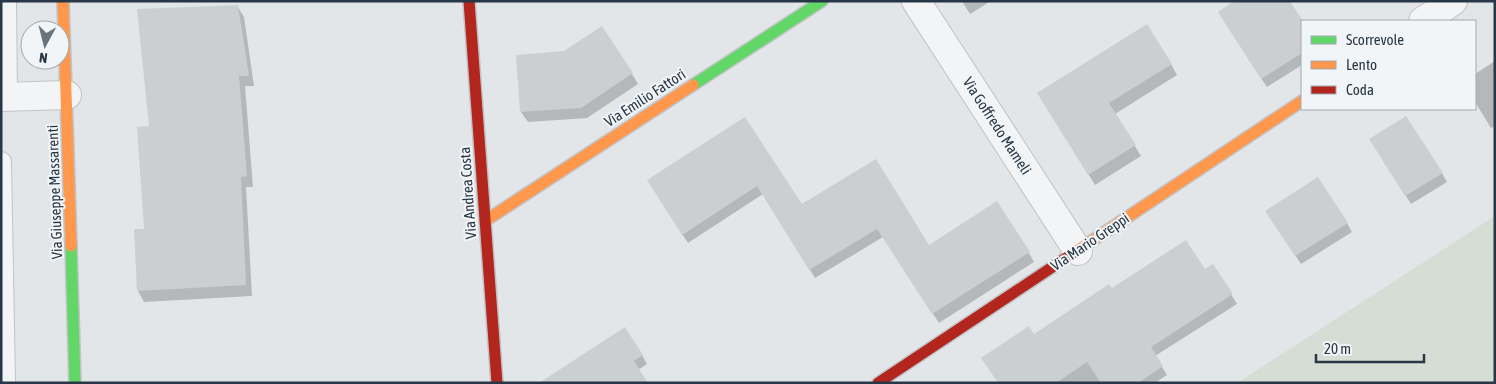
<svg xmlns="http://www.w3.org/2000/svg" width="1496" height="384" font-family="'Asap Condensed',sans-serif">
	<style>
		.green { fill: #d5ddd4 }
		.shadow { fill: #0003 }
		.building { fill: #cccfd2 }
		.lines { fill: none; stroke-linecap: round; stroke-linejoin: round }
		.lane-casing { stroke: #c1c4c7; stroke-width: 22 }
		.street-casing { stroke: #c1c4c7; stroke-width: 30 }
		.fast-casing { stroke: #c1c4c7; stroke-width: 14 }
		.slow-casing { stroke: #c1c4c7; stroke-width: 14 }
		.jam-casing { stroke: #c1c4c7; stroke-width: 14 }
		.lane { stroke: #f3f4f6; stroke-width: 20 }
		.street { stroke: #f3f4f6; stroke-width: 28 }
		.fast { stroke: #63d668; stroke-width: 11 }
		.slow { stroke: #ff974d; stroke-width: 11 }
		.jam { stroke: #b3261e; stroke-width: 11 }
		.labels { text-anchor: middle; stroke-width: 4; stroke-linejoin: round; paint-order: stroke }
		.street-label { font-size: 15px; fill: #283745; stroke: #f1f5f8 }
	</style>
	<rect width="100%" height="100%" fill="#e3e6e9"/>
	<!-- green -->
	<path class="green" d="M1495,216V383H1237Z"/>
	<!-- shadow -->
	<path class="shadow" d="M962,1H991L970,14Z
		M1289,1L1302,22V65L1267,87L1224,21Z
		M238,7L244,17L254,86H245L253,187H246L252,296L144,302L138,291L145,230L150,127Z
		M1495,61V126L1491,128L1475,102V74Z
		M1171,64L1177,75L1115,114L1141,156L1095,185L1045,104Z
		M632,74L638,84L587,118L528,122L521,112Z
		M745,119L801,205L875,160L929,247L1029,253L1034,262L939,323L883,237L815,278L763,194L688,243L654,190Z
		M1376,148L1442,173L1447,182L1411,204Z
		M1272,220L1347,223L1352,232L1301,264Z
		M1213,265L1237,304L1155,356L1167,375L1155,383H998L1034,335L1111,289L1204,270Z
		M642,355L647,364L638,370L577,383Z"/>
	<!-- building -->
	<path class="building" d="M1234,1H1290L1302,20V53L1261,79L1218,12Z
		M238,5L249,76H239L247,176L241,177L246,285L137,291L134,229H144L137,127L149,126L137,9Z
		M1147,24L1172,64L1109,103L1136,145L1088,175L1037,93Z
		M602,26L633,73L581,108L520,112L516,55L564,51Z
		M1406,116L1443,173L1405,196L1369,139Z
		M745,117L802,204L876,159L929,245L997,201L1030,252L932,314L877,229L809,270L757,186L682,235L647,180Z
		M1318,177L1348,223L1295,256L1265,211Z
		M1186,240L1205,269L1213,264L1233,294L1151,347L1163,366L1138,383H1101L1087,362L1056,383H998L981,358L1029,326L1034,334L1109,284L1112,288Z
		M625,327L643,355L634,361L648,383H539Z"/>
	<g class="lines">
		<defs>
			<path id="lane" d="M6,1L7,97
				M1,162L5,383"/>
			<path id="street" d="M916,1L1078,251
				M1423,21L1453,1
				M1,97L67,95"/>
			<path id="fast" d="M693,85L822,1
				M71,246L75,383"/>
			<path id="slow" d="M63,1L71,246
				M485,221L693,85
				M1075,252L1302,101"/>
			<path id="jam" d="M469,1L497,383
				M878,383L1075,252"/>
		</defs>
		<!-- lane casing -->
		<use href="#lane" class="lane-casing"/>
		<!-- street casing -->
		<use href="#street" class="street-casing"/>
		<!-- fast casing -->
		<use href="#fast" class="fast-casing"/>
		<!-- slow casing -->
		<use href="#slow" class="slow-casing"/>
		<!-- jam casing -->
		<use href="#jam" class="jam-casing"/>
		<!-- lane -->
		<use href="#lane" class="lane"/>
		<!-- street -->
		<use href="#street" class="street"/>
		<!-- fast -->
		<use href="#fast" class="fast"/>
		<!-- slow -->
		<use href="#slow" class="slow"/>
		<!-- jam -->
		<use href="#jam" class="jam"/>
	</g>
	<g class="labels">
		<!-- street labels -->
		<g class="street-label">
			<text transform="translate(645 98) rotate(-33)" y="5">Via Emilio Fattori</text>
			<text transform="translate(997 126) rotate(57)" y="5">Via Goffredo Mameli</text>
			<text transform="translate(55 192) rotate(-92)" y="5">Via Giuseppe Massarenti</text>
			<text transform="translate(468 193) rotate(-94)" y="5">Via Andrea Costa</text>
			<text transform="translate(1090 242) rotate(-34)" y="5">Via Mario Greppi</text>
		</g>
	</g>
	<!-- border -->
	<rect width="1496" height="384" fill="none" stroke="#283745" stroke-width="5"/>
	<!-- legend -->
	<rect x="1301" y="20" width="175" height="90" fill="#f1f5f8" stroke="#a1a9b0"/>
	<rect x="1311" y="36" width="25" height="8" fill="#63d668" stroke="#a1a9b0"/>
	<text x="1346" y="45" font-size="15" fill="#283745">Scorrevole</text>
	<rect x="1311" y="61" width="25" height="8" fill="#ff974d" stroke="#a1a9b0"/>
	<text x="1346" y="70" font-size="15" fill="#283745">Lento</text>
	<rect x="1311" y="86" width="25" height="8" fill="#b3261e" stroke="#a1a9b0"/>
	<text x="1346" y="95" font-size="15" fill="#283745">Coda</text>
	<!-- north arrow -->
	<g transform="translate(45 45) rotate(187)"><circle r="24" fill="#f1f5f8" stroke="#a1a9b0"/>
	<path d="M0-4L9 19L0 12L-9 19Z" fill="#69747e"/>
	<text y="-8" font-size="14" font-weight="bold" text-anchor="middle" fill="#283745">N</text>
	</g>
	<!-- scale -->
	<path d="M1316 354v8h108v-8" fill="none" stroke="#283745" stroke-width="2.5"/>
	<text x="1324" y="354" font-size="15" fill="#283745" stroke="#f1f5f8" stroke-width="4" paint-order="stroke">20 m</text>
</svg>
